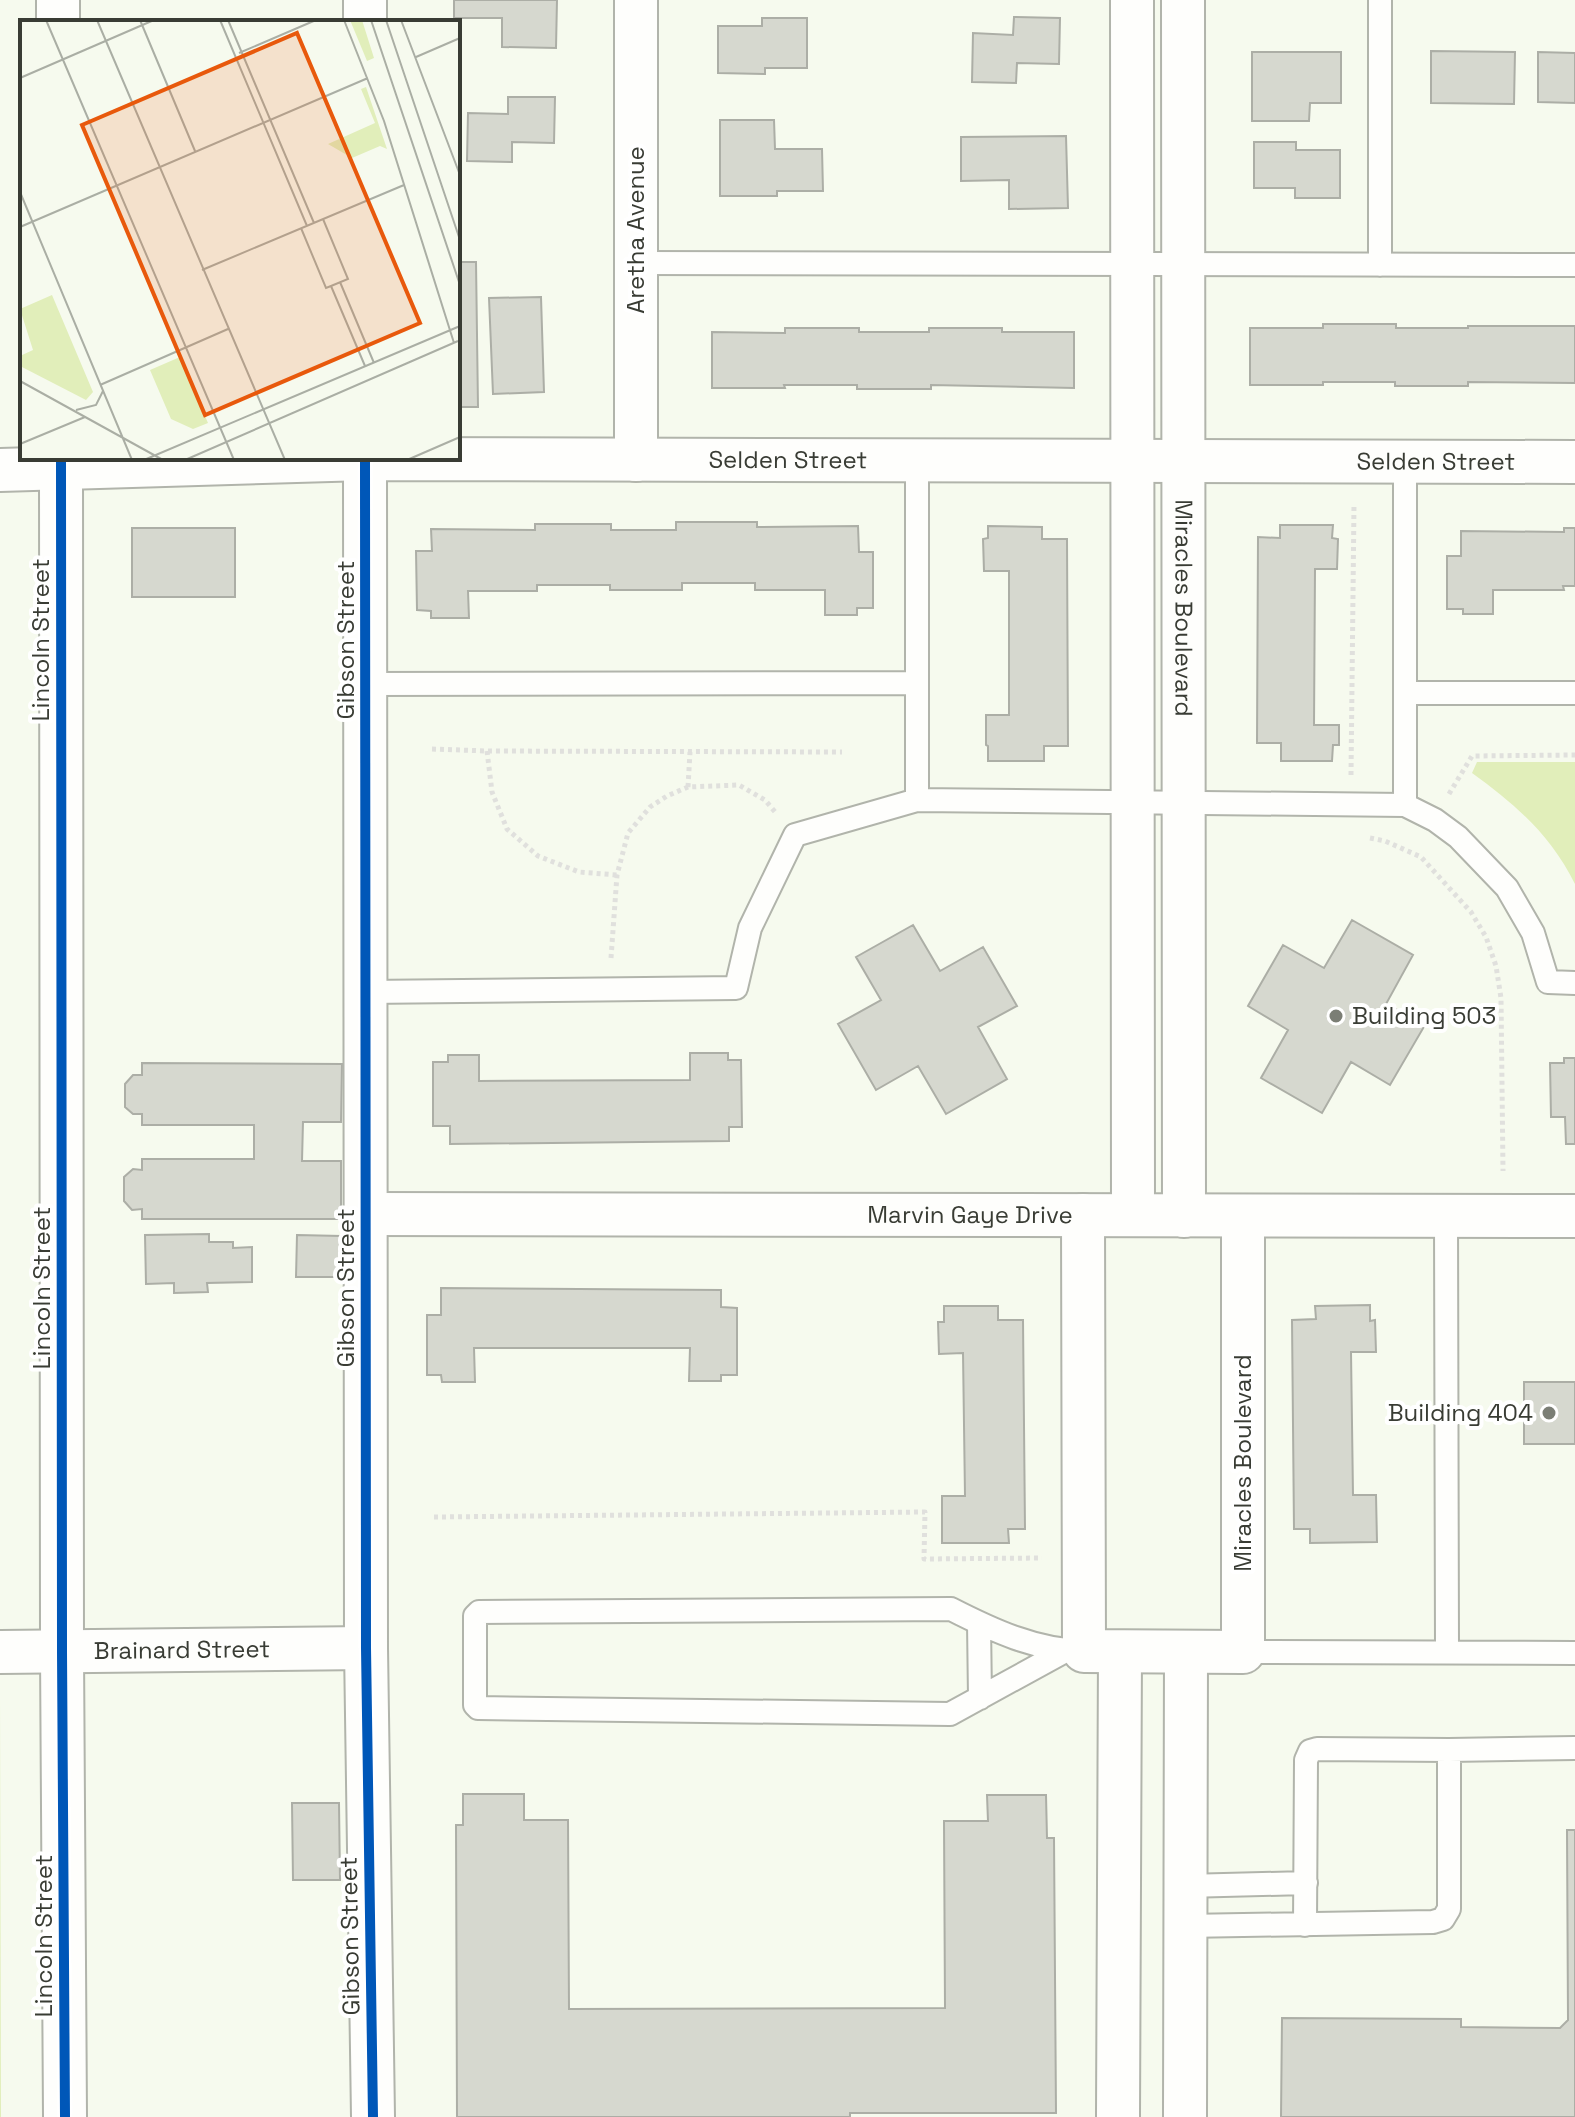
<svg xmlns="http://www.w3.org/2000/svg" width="1575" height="2117" font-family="'Space Grotesk',sans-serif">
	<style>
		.green { fill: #e1eeba }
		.building { fill: #d6d8cf; stroke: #acaea6; stroke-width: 2 }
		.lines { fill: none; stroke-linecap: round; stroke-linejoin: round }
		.service-casing { stroke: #b1b4ab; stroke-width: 26 }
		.minor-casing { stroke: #b1b4ab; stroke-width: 46 }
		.path { stroke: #e0e0dd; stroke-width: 5; stroke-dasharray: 4 4; stroke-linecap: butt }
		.service { stroke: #fefefc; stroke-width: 22 }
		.minor { stroke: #fefefc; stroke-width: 42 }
		.cycleway-casing { stroke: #fff; stroke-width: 15 }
		.cycleway { stroke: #0057b8; stroke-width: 10 }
		.poi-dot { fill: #7b7e75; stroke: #fff; stroke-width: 3 }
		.labels { text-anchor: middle; stroke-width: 8; stroke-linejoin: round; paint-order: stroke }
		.street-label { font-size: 24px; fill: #393c34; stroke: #fff }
		.poi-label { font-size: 24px; fill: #393c34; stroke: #fff; text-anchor: start }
		.inset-road { fill: none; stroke: #aaaea4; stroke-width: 2 }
		.view { fill: #e8590c; fill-opacity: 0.15; stroke: #e8590c; stroke-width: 4 }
		.inset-edge { fill: none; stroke: #393c34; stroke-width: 4 }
	</style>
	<rect width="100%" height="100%" fill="#f6faee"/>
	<!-- green -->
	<path class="green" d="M1477,762H1575V884C1550,834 1516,805 1472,773Z
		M0,1694L1,2117H0Z"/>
	<!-- building -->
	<path class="building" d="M454,0H557L556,48L502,47V18H454Z
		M1014,17L1060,18L1059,64L1017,63L1016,83L972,82L973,33L1013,35Z
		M762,18H807V68H765V74L718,73V26H762Z
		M1431,51L1515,52L1514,104L1431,103Z
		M1252,52H1341V103H1310L1309,121H1252Z
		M1538,52L1575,53V103L1538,102Z
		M508,97H555L554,143L512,142V162L467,161L468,113L508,114Z
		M720,120H774L775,149H822L823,191H777V196H720Z
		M1066,136L1068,208L1009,209V180L961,181V137Z
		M1254,142H1296V150H1340V198H1295V188H1254Z
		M458,262H476L478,407H458Z
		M541,297L544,392L493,394L489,298Z
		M1323,324H1396V328H1468V326H1575V383L1468,382V386H1395V382H1323V385H1250V328H1323Z
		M785,328H859V332H929V328H1002V332H1074V388L931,385V389H857V385H784L785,388H712V332L785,333Z
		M676,522H757V527L858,526L859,552H873V608H857V615H825V590H755V583H682V590H610V585H537V591H468L469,618H431V611L417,610L416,551H432L431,529L535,530V524H611V530H676Z
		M1280,525H1333L1332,538L1338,539L1337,569H1315L1314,725H1339V745H1333L1332,761H1281V743H1257L1258,537L1280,538Z
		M988,526L1042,527V539H1067L1068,746H1044V761H988V746L986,745V715H1009V571H984L983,539L988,538Z
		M132,528H235V597H132Z
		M1564,528H1575V586H1563L1564,590H1493V614H1463V609H1447V556H1461V531L1564,532Z
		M1352,920L1413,955L1386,1004L1425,1025L1390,1085L1351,1062L1322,1113L1261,1078L1288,1030L1248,1006L1283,945L1324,968Z
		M913,925L940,971L983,947L1017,1006L978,1027L1007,1079L946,1114L918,1066L876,1090L838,1024L881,1000L856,957Z
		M690,1053H728V1060H741L742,1127H729V1141L450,1144V1126H433V1062H448V1055H479V1081L690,1080Z
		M1564,1058H1575V1144H1566L1565,1117H1551L1550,1063H1564Z
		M142,1063L342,1064L341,1122H303L302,1161H341V1219H142V1209L132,1210L124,1201V1177L133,1169L142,1170V1159H254V1125H142V1114H133L125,1107V1084L133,1075H142Z
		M209,1234V1242H233V1248L252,1247V1282L207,1283L208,1292L174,1293V1283L146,1284L145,1235Z
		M297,1235L341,1236V1277H296Z
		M441,1288L721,1290V1307L737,1308V1375H721V1381H689L690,1348H474L475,1382H442L441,1375H427V1315H441Z
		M1370,1305V1321L1375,1320L1376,1352H1351L1353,1495H1376L1377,1542L1310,1543V1529H1294L1292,1320L1316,1319L1315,1306Z
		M944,1306H998V1320H1023L1025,1529H1008L1009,1543H942V1496H965L963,1353L939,1354L938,1322H944Z
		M1524,1382H1575V1444H1524Z
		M463,1794H524V1820H568L569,2009L945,2008L944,1821H988L987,1795H1046L1047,1838H1054L1056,2113H850V2117H457L456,1825H463Z
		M292,1803H339L340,1880H293Z
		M1567,1830H1575V2117H1281L1282,2018L1461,2019V2027L1560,2028L1568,2020Z"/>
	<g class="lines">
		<defs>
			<path id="service" d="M1380,0V265
				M636,263L1575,265
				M917,460V800
				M366,684L917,683
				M1405,693H1575
				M1405,805V461
				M366,992L736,988L750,928L795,835L917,800L1405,805L1435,820L1458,837L1507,888L1533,933L1548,982L1575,983
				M1446,1216L1447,1652
				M979,1623L980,1698
				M1065,1651L950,1714L478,1708L475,1705V1616L479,1612L951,1609C992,1630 1037,1651 1084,1651
				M1243,1652L1575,1653
				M1449,1750L1575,1748
				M1185,1886L1306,1883
				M1185,1926L1433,1922L1443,1919L1449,1909V1750L1317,1749L1310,1751L1306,1760L1305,1925"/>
			<g id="minor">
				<path d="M58,0V22"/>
				<path d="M365,0V22"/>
				<path d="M636,0V460"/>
				<path d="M1132,0L1133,1215"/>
				<path id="s1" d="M1183,0L1184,1216"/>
				<path d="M61,458L62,1652L65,2117"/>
				<path d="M365,458L366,1648L373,2117"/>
				<path id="s2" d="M0,470L365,459L1575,462"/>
				<path id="s3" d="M366,1214L1575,1216"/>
				<path d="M1083,1215L1084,1651L1243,1652V1216"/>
				<path id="s4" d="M0,1652L366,1648"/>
				<path d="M1118,2117L1120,1652"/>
				<path d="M1185,2117L1186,1652"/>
			</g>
		</defs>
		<!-- service casing -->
		<use href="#service" class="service-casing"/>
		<!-- minor casing -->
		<use href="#minor" class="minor-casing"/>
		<!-- path -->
		<path class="path" d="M432,749L487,751L842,752
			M487,751L492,792L507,829L538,856L579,872L617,875
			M1351,775L1354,504
			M688,787L690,752
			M1449,794L1472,756L1575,755
			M1370,838L1385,841L1421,857L1471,912L1486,937L1496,966L1501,998L1503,1171
			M611,958L617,875L628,833L650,807L667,796L688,787L739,785L765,800L776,813
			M434,1517L925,1512L924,1559L1042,1558"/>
		<!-- service -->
		<use href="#service" class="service"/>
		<!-- minor -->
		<use href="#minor" class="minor"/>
		<defs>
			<path id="cycleway" d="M61,458L62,1652L65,2117
				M365,458L366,1648L373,2117"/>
		</defs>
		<!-- cycleway casing -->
		<use href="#cycleway" class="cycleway-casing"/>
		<!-- cycleway -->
		<use href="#cycleway" class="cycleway"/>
	</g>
	<!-- markers -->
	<g class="poi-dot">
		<circle cx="1336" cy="1016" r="8"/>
		<circle cx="1549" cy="1413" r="8"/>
	</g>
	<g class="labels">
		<!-- street labels -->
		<g class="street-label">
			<text transform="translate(636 230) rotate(-90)" y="8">Aretha Avenue</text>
			<text dy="8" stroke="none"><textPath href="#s2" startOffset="788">Selden Street</textPath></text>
			<text dy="8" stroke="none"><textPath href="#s2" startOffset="1436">Selden Street</textPath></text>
			<text dy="8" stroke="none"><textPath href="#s1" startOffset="608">Miracles Boulevard</textPath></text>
			<text transform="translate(41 640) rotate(-90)" y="8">Lincoln Street</text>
			<text transform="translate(346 640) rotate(-90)" y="8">Gibson Street</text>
			<text dy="8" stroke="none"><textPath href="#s3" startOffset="604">Marvin Gaye Drive</textPath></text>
			<text transform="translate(42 1288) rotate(-90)" y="8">Lincoln Street</text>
			<text transform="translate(346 1288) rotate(-90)" y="8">Gibson Street</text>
			<text transform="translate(1243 1463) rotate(-90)" y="8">Miracles Boulevard</text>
			<text dy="8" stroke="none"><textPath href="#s4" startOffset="182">Brainard Street</textPath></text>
			<text transform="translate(44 1936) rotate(-90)" y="8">Lincoln Street</text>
			<text transform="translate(350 1936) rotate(-91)" y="8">Gibson Street</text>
		</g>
		<!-- poi labels -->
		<g class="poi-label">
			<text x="1352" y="1024">Building 503</text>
			<text x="1533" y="1421" text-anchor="end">Building 404</text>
		</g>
	</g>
	<!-- overview -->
	<g transform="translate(20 20)">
		<rect width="440" height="440" fill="#f6faee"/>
		<path d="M330,0H342L354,38L347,41ZM346,67L367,129L360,126L332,138L308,124L355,103L341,69ZM32,275L73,372L66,380L0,346V336L13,330L0,289ZM160,337L188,403L173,409L151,399L130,350Z" fill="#e1eeba"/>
		<path class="inset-road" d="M26,0L214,440M77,0L265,440M120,0L175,131M200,0L287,206M208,0L294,203M324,0L364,101L434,323M351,0L440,265M366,0L440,220M381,0L440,155M219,33L296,0M396,37L440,18M0,58L134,0M0,172L112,440M0,207L348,58M281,208L306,268L311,266L328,259L303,199M182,250L384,165M320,262L354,343M311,266L345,346M0,361L143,440M80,365L208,309M56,390L76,385L83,371M0,424L65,397M124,440L440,306M165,440L438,321M387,440L440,417"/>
		<path class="view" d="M277,13L400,303L185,395L62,105Z"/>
		<rect width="440" height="440" class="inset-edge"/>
	</g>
</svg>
